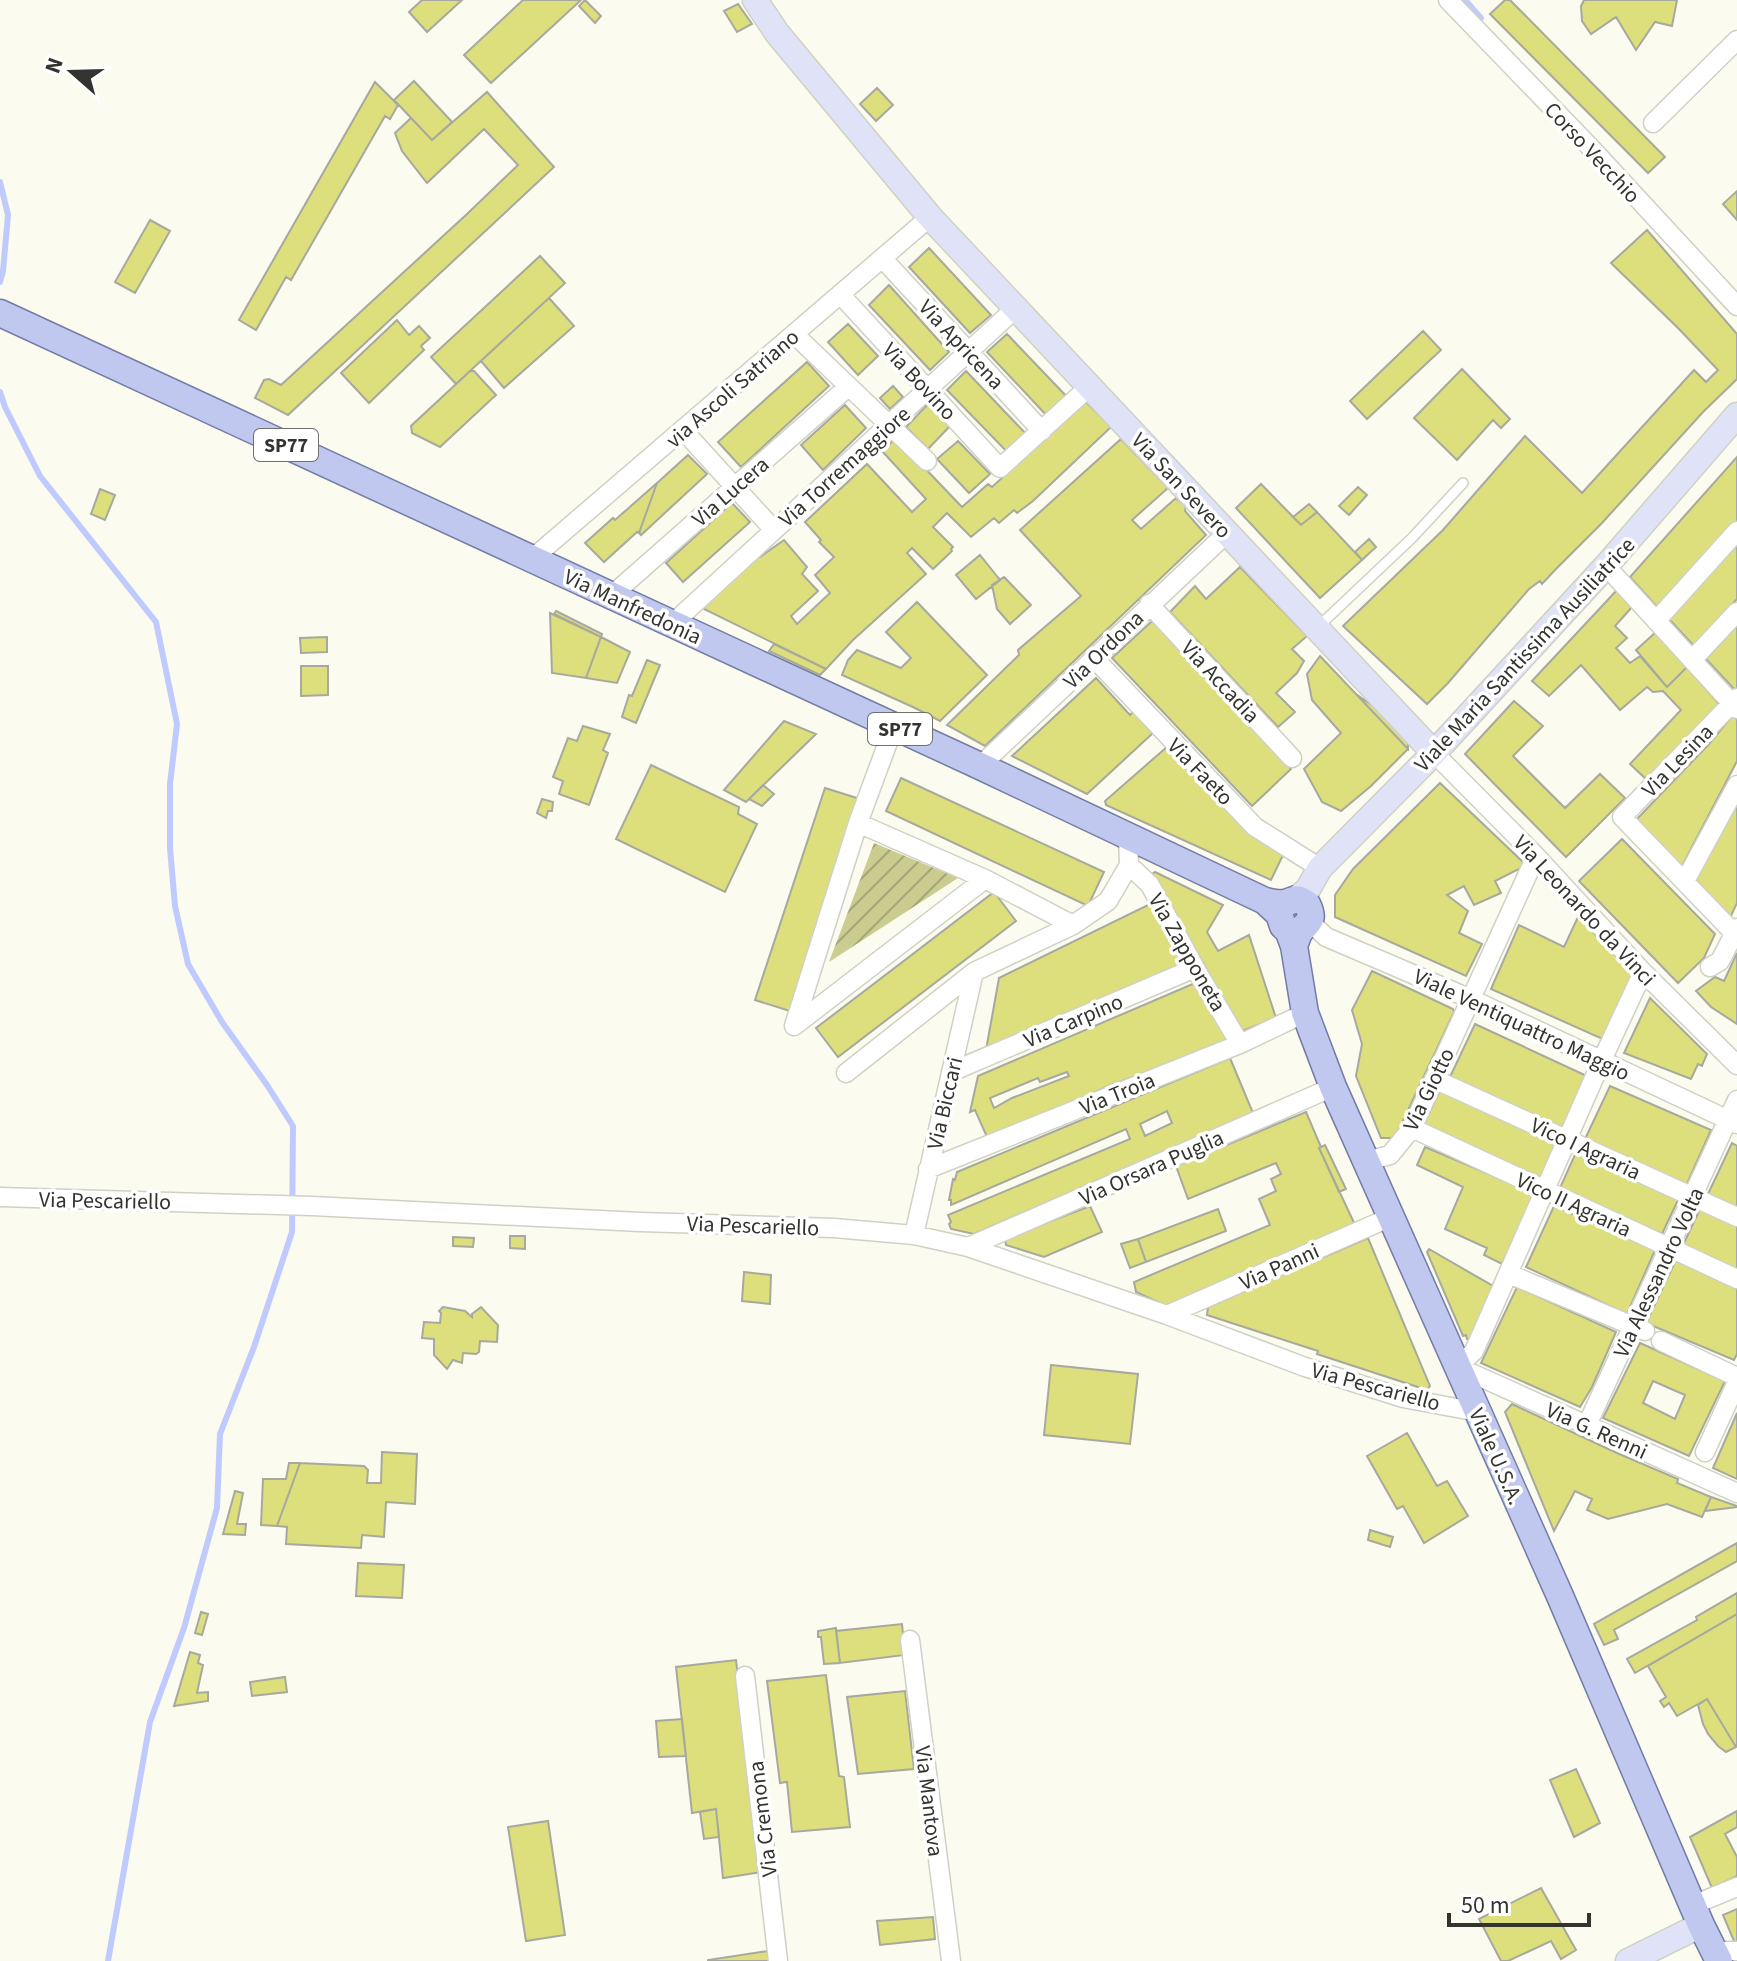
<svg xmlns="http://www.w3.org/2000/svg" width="1737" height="1961" font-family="'Source Sans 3',sans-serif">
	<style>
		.garden { fill: url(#garden-furrows) }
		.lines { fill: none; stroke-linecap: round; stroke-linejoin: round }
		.stream { stroke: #bfcbfe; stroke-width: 6 }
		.building { fill: #dcdf7c; stroke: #a8a99e; stroke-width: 2; fill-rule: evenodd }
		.lane-casing { stroke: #d0d1c5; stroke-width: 12 }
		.street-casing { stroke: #d0d1c5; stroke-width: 21 }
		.secondary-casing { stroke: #d0d1c5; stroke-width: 27 }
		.primary-casing { stroke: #737ca5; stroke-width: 29 }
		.lane { stroke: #fff; stroke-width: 9 }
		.street { stroke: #fff; stroke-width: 18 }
		.secondary { stroke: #e0e3f7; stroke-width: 24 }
		.primary { stroke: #c0c8ef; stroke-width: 26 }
		.labels { text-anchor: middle; stroke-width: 7; stroke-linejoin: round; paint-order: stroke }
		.shield { fill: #fff; stroke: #70706d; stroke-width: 2 }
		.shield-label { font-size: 20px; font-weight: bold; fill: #33332f }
		.street-label { font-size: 22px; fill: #33332f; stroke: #fff }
	</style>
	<defs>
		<pattern id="garden-furrows" width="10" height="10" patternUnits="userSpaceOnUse" patternTransform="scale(2)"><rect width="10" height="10" fill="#cacc90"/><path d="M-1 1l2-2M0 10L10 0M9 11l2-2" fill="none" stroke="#a5a676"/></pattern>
	</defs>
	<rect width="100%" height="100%" fill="#fbfbef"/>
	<!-- garden -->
	<path class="garden" d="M874,843L958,878L829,962Z"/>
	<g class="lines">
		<!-- stream -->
		<path class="stream" d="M1465,0L1481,18
			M0,182L8,215L3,271L0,282
			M0,392L5,407L40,476L156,622L177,724L170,784V848L175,906L188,964L222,1022L267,1085L293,1126L292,1232L254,1347L220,1434L217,1508L184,1628L150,1722L108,1961"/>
	</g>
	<!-- building -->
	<path class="building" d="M422,0H462L427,32L409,12Z
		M523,0H581L491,83L464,55Z
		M585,0L601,16L595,23L579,6Z
		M1505,0H1510L1665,157L1648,173L1490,14Z
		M1584,0H1677L1672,26L1655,22L1636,50L1616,17L1591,34L1582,21L1581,6Z
		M738,4L752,24L737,32L724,11Z
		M414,81L452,122L432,140L394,100Z
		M375,82L398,105L390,119L385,116L291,280L286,277L256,330L239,320Z
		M877,88L893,105L876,121L860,104Z
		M487,92L554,167L288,415L255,398L264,380L269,379L281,385L467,214L518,165L484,129L427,183L402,151L395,133L411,118L432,140Z
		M1737,191V220L1723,204Z
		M150,220L170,231L135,293L115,282Z
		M1647,230L1737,334V379L1703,412L1602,523L1555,570L1542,584L1540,581L1529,589L1448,683L1427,704L1343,626L1443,530L1525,436L1582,493L1694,370L1706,382L1718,370L1678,328L1611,263Z
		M929,248L991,315L970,333L909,267Z
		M540,256L565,283L456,384L431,357Z
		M889,285L949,352L930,370L869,305Z
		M549,298L574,326L504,388L481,361Z
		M397,320L409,335L419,326L430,338L421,346L424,350L369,403L341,373Z
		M848,324L878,356L858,375L828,342Z
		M1423,331L1441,350L1367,419L1350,401Z
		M1007,334L1070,400L1049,418L987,352Z
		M807,362L829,386L741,467L718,442Z
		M1462,369L1510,419L1501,428L1493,420L1457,460L1414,418Z
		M470,371H474L496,395L440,447L412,433L411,426Z
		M966,371L1029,437L1009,454L947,390Z
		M893,386L903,397L890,409L880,398Z
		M1086,402L1111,427L1033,501L1017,513L1014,510L999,523L994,518L971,537L947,513L933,527L953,547L951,549L952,551L933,569L912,548L907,553L926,574L853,640L826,669L700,607L758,555L760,557L784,540L807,567L802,574L818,591L791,616L797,624L830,593L815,575L834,557L819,542L821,540L805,522L867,464L912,512L926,499L882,451L896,438L962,507L988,484L992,487Z
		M929,403L951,425L928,449L906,427Z
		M845,405L866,428L823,470L801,445Z
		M1121,439L1168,488L1132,520L1141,529L1176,498L1186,506L1185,511L1206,535L985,746L947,725L1019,655L1018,650L1081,596L1020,530Z
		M958,441L990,474L969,493L937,459Z
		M688,455L707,474L641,535L639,533L657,483Z
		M1737,457V522L1658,608L1630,577Z
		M657,483L639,533L637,532L604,562L585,543L613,518L615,520Z
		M1261,484L1301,525L1317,512L1362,560L1320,598L1236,508Z
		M1358,487L1367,495L1349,515L1339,506Z
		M100,489L115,495L105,520L91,514Z
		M732,503L750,522L683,582L666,563Z
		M1309,504L1317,512L1301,525L1293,517Z
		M1369,539L1376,547L1362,560L1355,552Z
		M1737,545V599L1694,646L1669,619Z
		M980,555L1000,580L976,599L956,575Z
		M1240,567L1307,636L1292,649L1304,661L1297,673L1276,693L1295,712L1278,727L1170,612L1195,586L1206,599Z
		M1004,577L1031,605L1010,624L997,609L992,585Z
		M1617,590L1633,606L1615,626L1627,638L1616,648L1630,663L1640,656L1667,687L1687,667L1720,705L1648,781L1630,764L1681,710L1663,691L1653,692L1647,687L1620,710L1581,665L1549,696L1532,681Z
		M917,602L987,675L940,721L915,708L842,675L848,660L857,650L901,668L911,658L886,632Z
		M556,611L602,634L601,637L554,614Z
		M550,613L601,637L586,678L552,673Z
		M1152,621H1155L1291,769L1252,806L1112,658Z
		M1737,625V688L1735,690L1706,659Z
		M1656,632L1687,667L1667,687L1636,650Z
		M327,637V652L301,653L300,638Z
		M601,637L630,652L617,683L586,678Z
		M774,644L826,669L820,675L769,651Z
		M1320,656L1408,749L1371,786L1341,811L1322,802L1304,769L1341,733L1312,700L1307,674Z
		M647,660L660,665L636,723L622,717L629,695L632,696Z
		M301,666H328V695L301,696Z
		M1096,678L1130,715L1135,710L1145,721L1143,723L1153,733L1087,794L1012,756Z
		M1356,694L1387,716L1408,740V749Z
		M1514,701L1543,726L1513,756L1565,808L1600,774L1625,798L1566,857L1465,754Z
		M1732,716L1737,719V761L1681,868L1636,820L1709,744Z
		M784,721L816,734L746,802L724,790Z
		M583,726L610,734L603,750L608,753L589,805L559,794L563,781L553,777L568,738L577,741Z
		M1168,746L1285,851L1271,880L1106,805L1105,801Z
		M651,765L739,807L738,814L757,824L725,892L616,839Z
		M901,778L1104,872L1088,906L886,811Z
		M1440,783L1525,864V866L1495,881L1501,893L1474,905L1464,886L1447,895L1468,911L1459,933L1482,944L1466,976L1335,917V895L1353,869Z
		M763,785L774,794L762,806L749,799Z
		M825,788L860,799L790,1011L755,1000Z
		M1737,798V903L1730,918L1695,880Z
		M542,799L553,802L552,811H548L546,818L537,813Z
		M1622,839L1715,934L1704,958L1678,983L1579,881Z
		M1155,872L1223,905L1207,932L1218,951L1249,935L1276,1018L1242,1031L1152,874Z
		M994,892L1016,921L838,1057L816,1028Z
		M1150,904L1188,967L986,1050L999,978Z
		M1578,917L1638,978L1607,1041L1491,989L1519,925L1564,947Z
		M1737,953V1024L1711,1007L1696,991L1715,977L1724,981Z
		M1372,971L1453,1009L1454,1012L1395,1138H1381L1356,1076L1362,1044L1352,1010Z
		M1195,983L1232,1039L1109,1086L1023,1124L987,1137L975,1110L970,1112L978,1076ZM1067,1072L1069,1076L1012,1098L994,1108L990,1098L1038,1078L1040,1082Z
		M1650,998L1707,1054L1702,1066L1698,1064L1691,1079L1624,1053Z
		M1475,1024L1589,1077L1565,1130L1449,1079Z
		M1230,1058L1253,1113L974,1234L951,1229L949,1224L951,1222L948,1215L1130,1139L1126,1129L951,1205V1200H949L953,1179L955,1180L957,1172ZM1167,1111L1172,1123L1145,1136L1140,1124Z
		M1610,1086L1711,1130L1686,1186L1585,1139Z
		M1441,1088L1559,1143L1542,1178L1423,1126Z
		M1306,1112L1321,1147L1319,1148L1356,1227L1171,1308L1136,1292L1134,1282L1270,1225L1259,1199L1276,1191L1271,1179L1281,1174L1276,1163L1188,1199L1176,1166Z
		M1732,1143L1737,1146V1207L1708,1194Z
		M1325,1145L1346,1189L1339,1192L1319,1148Z
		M1425,1147L1536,1194L1502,1264L1484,1255L1487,1248L1445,1229L1463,1187L1417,1165Z
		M1577,1150L1679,1198L1662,1234L1560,1188Z
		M1090,1206L1102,1232L1044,1257L1006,1245L1005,1239Z
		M1554,1206L1655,1250L1627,1314L1526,1267Z
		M1218,1209L1226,1231L1146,1262L1138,1239Z
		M1700,1209L1737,1225V1270L1683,1245Z
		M510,1236H525V1249L510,1248Z
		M453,1237L474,1238L473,1247L453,1246Z
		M1368,1238L1430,1386L1427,1390L1317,1354L1318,1351L1207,1315L1208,1307Z
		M1138,1239L1146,1262L1130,1268L1121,1244Z
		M1429,1249L1493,1286L1470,1339H1467L1466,1335L1463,1336L1427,1252Z
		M1676,1260L1737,1289V1354L1734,1360L1646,1323Z
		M744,1272L771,1275L770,1304L742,1301Z
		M1517,1287L1616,1332L1592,1387L1580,1407L1481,1363Z
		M443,1307L465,1311L472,1317V1314L481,1307L498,1325L497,1342L480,1341L479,1352L476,1354L463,1353L462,1363L453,1360L447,1369L434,1355V1339L422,1338L424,1322L440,1323L441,1313L439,1311Z
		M1640,1343L1725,1381L1689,1456L1603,1418ZM1653,1381L1685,1395L1675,1419L1643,1403Z
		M1051,1365L1138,1374L1130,1444L1044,1435Z
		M1512,1404L1617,1453L1678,1479L1677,1483L1711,1497L1702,1517L1667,1504L1608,1519L1587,1510L1592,1499L1575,1491L1554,1531L1505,1412Z
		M1737,1413V1479L1713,1468Z
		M1407,1433L1437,1486L1447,1481L1468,1516L1424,1543L1403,1506L1397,1509L1367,1456Z
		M382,1452L417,1454L415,1504L386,1502L384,1537L362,1535L361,1548L286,1544L287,1527L277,1526L300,1463L364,1466L368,1470L367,1483H381Z
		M289,1463H300L277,1526L261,1525L263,1479H286Z
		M235,1491L243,1493L237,1524H246L245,1535L223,1534Z
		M1711,1497L1737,1506V1507L1705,1511Z
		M1370,1530L1393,1537L1390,1547L1368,1540Z
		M1737,1543V1561L1614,1630L1618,1639L1604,1645L1594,1624Z
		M358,1563L404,1565L402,1598L356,1596Z
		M1737,1593V1614L1635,1673L1627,1659L1697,1620L1696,1617Z
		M201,1612L208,1614L202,1635L195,1633Z
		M1737,1614V1746L1736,1747L1707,1699L1677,1716L1669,1703L1664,1707L1660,1701L1666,1697L1648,1666Z
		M902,1624L905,1655L840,1663L836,1631Z
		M836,1628L840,1663L824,1664L821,1637H818V1631Z
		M190,1652L200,1655L198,1663L203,1665L197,1693L208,1692V1701L174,1706Z
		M736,1660L762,1872L723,1878L716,1809L692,1813L676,1667Z
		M826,1675L839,1776L844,1777L850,1827L792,1832L787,1782L780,1783L767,1681Z
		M285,1677L287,1692L252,1696L250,1682Z
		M905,1691L914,1769L858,1774L847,1697Z
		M1707,1699L1736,1747L1726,1752L1718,1746L1708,1734L1703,1724L1698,1705Z
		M682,1719L686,1756L659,1757L656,1721Z
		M1576,1769L1600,1823L1574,1837L1550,1780Z
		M716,1809L719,1837L704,1839L700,1812Z
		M1737,1811V1827L1725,1834L1737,1857V1876L1712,1888L1690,1837Z
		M548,1821L565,1935L526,1941L508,1827Z
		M1541,1888L1576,1950L1561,1959L1551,1941L1508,1961H1501L1479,1919Z
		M1737,1909V1948L1723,1915Z
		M933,1917L935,1939L880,1945L877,1921Z
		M768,1951L770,1961H708V1960Z"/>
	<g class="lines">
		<defs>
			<path id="lane" d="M1319,626L1412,538L1463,483"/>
			<path id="street" d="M1448,0L1591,148L1737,306
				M1653,123L1737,40
				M882,258L1042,431
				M840,294L1000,468L1090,386
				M794,334L927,461
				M683,430L774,530
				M533,558L930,217
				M1606,566L1737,709
				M611,596L848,387
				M1149,604L1292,758
				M1656,621L1737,531
				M671,625L1016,308
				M1094,658L1255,827L1320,868
				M1692,660L1737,612
				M1434,753L1536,856L1643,972L1737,1065
				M980,766L1227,533
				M858,823L894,726
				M1129,865L1150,885L1195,968L1240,1044
				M1685,881L1737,785
				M1310,922L1326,937L1471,999L1737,1124
				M1734,933L1622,817L1737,698
				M1710,967L1720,961L1737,928
				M1643,972L1602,1060L1474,1351L1458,1367L1737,1493
				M794,1026L858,823L985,879L1073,925
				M794,1026L985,879
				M951,1072L1195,968
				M846,1073L974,972L1073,925L1108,901L1129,865L1128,836
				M1434,1079L1737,1217
				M1412,1128L1737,1279
				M1367,1161L1390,1155L1412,1128L1536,856
				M928,1169L1240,1044L1305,1013
				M0,1197L312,1206L640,1222L834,1228L914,1235L968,1247L1167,1315L1305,1367L1403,1398L1478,1412
				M914,1235L974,972
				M968,1247L1333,1087
				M1509,1274L1645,1331
				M1167,1315L1391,1217
				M1661,1341L1737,1377
				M1587,1425L1737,1100
				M1705,1452L1737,1382
				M910,1640L951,1961
				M745,1676L778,1961
				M1693,1905L1737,1887
				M1715,1951H1737"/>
			<path id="secondary" d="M755,0L777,33L930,217L1434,753
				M1296,899L1308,889L1320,868L1434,753L1606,566L1737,415
				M1628,1961L1701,1925"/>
			<path id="primary" d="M0,313L980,766L1265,901L1279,914L1283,926L1288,930L1294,946L1305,1013L1333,1087L1560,1596L1701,1925L1719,1961
				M1265,901C1270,902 1279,904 1284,903C1296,901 1294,895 1307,904C1316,922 1307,921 1299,933C1297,937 1296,941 1294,946"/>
		</defs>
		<!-- lane casing -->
		<use href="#lane" class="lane-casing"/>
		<!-- street casing -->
		<use href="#street" class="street-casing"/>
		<!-- secondary casing -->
		<use href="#secondary" class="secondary-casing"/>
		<!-- primary casing -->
		<use href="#primary" class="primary-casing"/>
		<!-- lane -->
		<use href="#lane" class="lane"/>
		<!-- street -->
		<use href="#street" class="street"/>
		<!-- secondary -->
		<use href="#secondary" class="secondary"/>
		<!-- primary -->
		<use href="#primary" class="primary"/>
	</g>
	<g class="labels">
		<!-- shield labels -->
		<g class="shield">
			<rect x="254" y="429" width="64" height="32" rx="6"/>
			<rect x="868" y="713" width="64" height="32" rx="6"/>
		</g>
		<g class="shield-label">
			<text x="286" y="452">SP77</text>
			<text x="900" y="736">SP77</text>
		</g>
		<!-- street labels -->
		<g class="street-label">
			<text transform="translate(1593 152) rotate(47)" y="8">Corso Vecchio</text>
			<text transform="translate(962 344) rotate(47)" y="8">Via Apricena</text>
			<text transform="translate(920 381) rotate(47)" y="8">Via Bovino</text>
			<text transform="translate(732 388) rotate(-41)" y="8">via Ascoli Satriano</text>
			<text transform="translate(844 466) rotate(-42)" y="8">Via Torremaggiore</text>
			<text transform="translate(1182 485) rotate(47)" y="8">Via San Severo</text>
			<text transform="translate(730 491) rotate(-41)" y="8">Via Lucera</text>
			<text transform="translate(633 606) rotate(25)" y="8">Via Manfredonia</text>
			<text transform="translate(1103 649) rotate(-44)" y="8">Via Ordona</text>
			<text transform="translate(1524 654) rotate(-47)" y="8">Viale Maria Santissima Ausiliatrice</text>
			<text transform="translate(1221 681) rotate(47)" y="8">Via Accadia</text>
			<text transform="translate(1677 760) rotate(-46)" y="8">Via Lesina</text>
			<text transform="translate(1201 771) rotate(46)" y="8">Via Faeto</text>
			<text transform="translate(1585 910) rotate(47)" y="8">Via Leonardo da Vinci</text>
			<text transform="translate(1188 952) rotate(60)" y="8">Via Zapponeta</text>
			<text transform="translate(1073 1020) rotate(-23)" y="8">Via Carpino</text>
			<text transform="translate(1522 1024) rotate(25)" y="8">Viale Ventiquattro Maggio</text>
			<text transform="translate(1428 1089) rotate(-64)" y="8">Via Giotto</text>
			<text transform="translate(1117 1093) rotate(-22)" y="8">Via Troia</text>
			<text transform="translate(944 1103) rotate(-77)" y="8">Via Biccari</text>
			<text transform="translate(1586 1148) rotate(25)" y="8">Vico I Agraria</text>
			<text transform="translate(1151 1167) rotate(-24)" y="8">Via Orsara Puglia</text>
			<text transform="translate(105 1200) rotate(1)" y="8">Via Pescariello</text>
			<text transform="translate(1574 1204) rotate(25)" y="8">Vico II Agraria</text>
			<text transform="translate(753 1225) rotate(2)" y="8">Via Pescariello</text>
			<text transform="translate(1279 1266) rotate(-24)" y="8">Via Panni</text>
			<text transform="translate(1658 1272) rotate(-65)" y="8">Via Alessandro Volta</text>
			<text transform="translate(1376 1386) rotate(15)" y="8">Via Pescariello</text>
			<text transform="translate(1597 1430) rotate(24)" y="8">Via G. Renni</text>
			<text transform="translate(1497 1456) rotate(66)" y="8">Viale U.S.A.</text>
			<text transform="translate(930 1801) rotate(83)" y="8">Via Mantova</text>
			<text transform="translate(762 1819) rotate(-97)" y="8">Via Cremona</text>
		</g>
	</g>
	<!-- north arrow -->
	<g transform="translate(72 72) rotate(290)" stroke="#ffffff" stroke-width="6" paint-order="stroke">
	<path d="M0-6L14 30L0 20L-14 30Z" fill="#33332f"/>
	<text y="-12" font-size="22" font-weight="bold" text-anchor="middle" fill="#33332f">N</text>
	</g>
	<!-- scale -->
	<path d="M1449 1913v12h140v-12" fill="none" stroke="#33332f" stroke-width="4"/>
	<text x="1461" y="1913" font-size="24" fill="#33332f" stroke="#ffffff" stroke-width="6" paint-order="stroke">50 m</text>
</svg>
